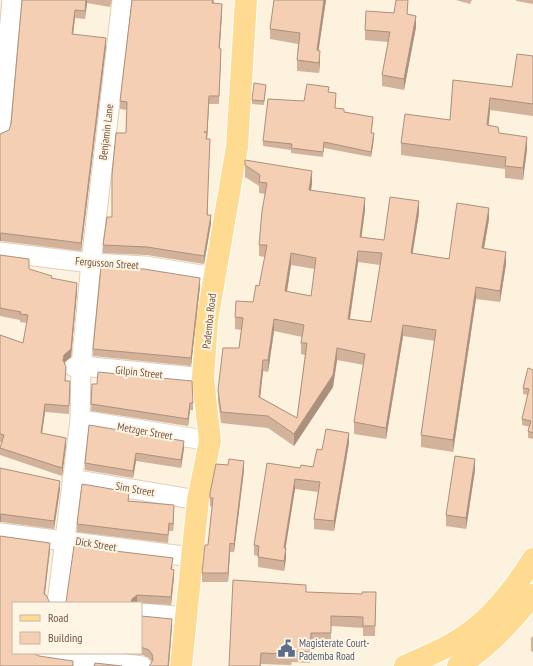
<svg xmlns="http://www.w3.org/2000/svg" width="533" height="666" font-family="'PT Sans Narrow',sans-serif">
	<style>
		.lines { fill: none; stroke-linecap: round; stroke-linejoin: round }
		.minor-casing { stroke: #e1ceb9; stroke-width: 21 }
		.major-casing { stroke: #fff; stroke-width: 24 }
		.minor { stroke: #fff; stroke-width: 19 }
		.major { stroke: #ffdb92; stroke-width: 22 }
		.wall { fill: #d2b29a; fill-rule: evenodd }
		.shaded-wall { fill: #ab917d }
		.building { fill: #f4cfb3; stroke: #ab917d; fill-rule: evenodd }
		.labels { text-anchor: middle; stroke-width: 4; stroke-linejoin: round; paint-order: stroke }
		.street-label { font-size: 11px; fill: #735745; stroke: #fff5e4 }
		.service-label { font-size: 11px; fill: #4e5e75; stroke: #fff5e4; text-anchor: start }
	</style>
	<rect width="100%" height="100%" fill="#fdf2dd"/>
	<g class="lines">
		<defs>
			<path id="minor" d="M0,131L12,0
				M0,252L91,263L145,266L214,277
				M74,367L81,366L203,378
				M80,420L210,441
				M72,479L198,500
				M0,533L192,557
				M57,603L80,420L81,366L91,263L122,0
				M141,613L187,617
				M40,653L142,666"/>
			<path id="major" d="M181,666L198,500L210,441L203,378L207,321L237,147L246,0
				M405,666C424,657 446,649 463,637C492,618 515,588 533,559
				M458,666C486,649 513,620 533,595"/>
		</defs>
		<!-- minor casing -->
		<use href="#minor" class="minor-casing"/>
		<!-- major casing -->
		<use href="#major" class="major-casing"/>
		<!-- minor -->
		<use href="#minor" class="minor"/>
		<!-- major -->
		<use href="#major" class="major"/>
	</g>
	<!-- wall -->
	<path class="wall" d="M22,0H112L110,7L87,3L85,19L75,18L73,34L106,46L81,251L1,241H0V134L9,130L11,124Z
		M132,0H214V3L222,12L220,48L221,56L219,104H209L207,139L208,215L211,223L204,264L147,255L103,253V245L112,217L126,133L127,110L120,109V101Z
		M274,0H326L318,51L320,61L319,73L297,71V60L298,44L270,39V29Z
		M396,0H408L407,14L416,27L404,90L382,86V75L388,42L365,40V30L394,13Z
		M456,0H472L470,4Z
		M516,0H533V4L516,1Z
		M533,56V116L490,110L489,125L499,133L527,149L523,180L505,178V169L401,155V143L450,120L512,87Z
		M266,88L264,105L252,104V100Z
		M329,92L335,108L344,113L373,123L371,133L374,138L371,157L324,148L323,157L291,153V150L263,146V141L304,101Z
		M245,165L312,183L311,191L365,210L361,237L384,240L419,213L412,253L449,259L489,219L484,248L506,264L500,302L476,299L453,452L421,447V435L435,341L403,336L386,439L354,434V422L364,365L337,360L333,387L294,446L268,428L221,423L218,401V390L239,348L241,330L235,329V317L253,302L259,286L265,257L259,256V245L265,194L259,193V186L245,177ZM358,262L380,265L371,322L350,319ZM291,265L315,269L311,296L287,292ZM274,331L302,337L301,343V354L305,355L297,418L260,397L263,371L268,372Z
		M0,255L29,269L52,278L77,291L71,357L64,362L66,375V381H70L69,414L45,412L42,433L66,445L62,476L0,455V448L2,443L0,442V335L23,343L27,323L20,322V320L0,316Z
		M200,286L191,366L93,356V349Z
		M533,370V439L528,438V431L530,427L522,425V419L528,395L523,394V388Z
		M92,384L193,403V410H190L188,426L91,411Z
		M89,425L184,448L181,468L136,461L133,478L85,470V463Z
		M349,443L334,531L314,529V519L318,492L295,489L285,548L286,558L284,571L258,567V556L254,555V545L300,468L313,467L322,450Z
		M0,468L60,489L54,529L1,522H0Z
		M244,470L234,552H230L228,582H202V573L208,545L212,507L210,506V498Z
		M475,470L466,529L446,526V515Z
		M129,500V501L174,513L173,531H169L168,543L77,532V524Z
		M173,566L172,569L174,577L171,605L137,603H64Z
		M306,592L376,603L375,636H363V628L331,626V644L311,643L310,663L292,662L291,665L261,664V666H229Z
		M141,616L172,627L150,665L152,662L149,658L143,655L130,653H141Z
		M533,636V652L531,651V638Z"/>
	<!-- shaded-wall -->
	<path class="shaded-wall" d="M86,0H87V3L85,19Z
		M324,0H326L317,61V50Z
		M222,4V12L219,56V48Z
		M75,10V18L72,42V34Z
		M416,16V27L404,90V79Z
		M106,38V46L81,251V243Z
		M320,51V61L319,73V63Z
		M209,96V104L207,140V132Z
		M490,98V110L487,137V125Z
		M374,133V138L371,157V152Z
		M527,137V149L523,180V168Z
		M312,171V183L309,202V190Z
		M365,198V210L360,249V237Z
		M419,201V213L411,264V253Z
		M489,208V219L482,260V248Z
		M211,215V223L204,264V256Z
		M1,233V241H0V234Z
		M358,251V262L348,330V319Z
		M506,252V264L500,302V291Z
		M291,253V265L285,303V291Z
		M200,278V286L191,366V358Z
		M77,283V291L71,357L64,363L63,360Z
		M476,287V299L453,452V440Z
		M274,319V331L268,372V360Z
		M403,325V336L386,439V428Z
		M337,348V360L333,387L294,446V434Z
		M263,360V371L259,408V397Z
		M190,403V410L188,426V419Z
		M45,404V412L41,441V433Z
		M349,433V443L334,531V521Z
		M66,438V445L62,476V468Z
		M184,441V448L181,468V460Z
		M136,453V461L133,478V471Z
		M475,459V470L466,529V518Z
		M244,461V470L234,552V544Z
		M295,479V489L284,558V548Z
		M60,481V489L54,529V521Z
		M174,505V513L173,531V524Z
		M1,514V522H0V515Z
		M50,543V550L44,602V594Z
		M230,543V552L228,582V573Z
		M286,548V558L284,571V561Z
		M174,570V577L171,605V597Z
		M137,595V603H131L132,599Z
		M172,619V627L169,666H168Z
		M311,633V643L310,663V652Z"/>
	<!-- building -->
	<path class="building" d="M22,0H86L85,11L75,10L72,34L106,38L81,243L1,233L0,234V134L9,130L11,124Z
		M132,0H213L212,3L222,4L219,48L221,49L219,96H209L207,132H204L207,133L206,139H210L207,215H211L204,256L147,247L103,245L107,217H112V175L116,133H126L127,102L120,101Z
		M274,0H324L317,50L320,51L319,63L297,60L300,33L270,29Z
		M396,0H408L407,14L416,16L404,79L382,75L390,32L365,30L366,11L394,13Z
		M517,54L533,56V104L490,98L487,125L498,127L499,133L527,137L523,168L505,166L506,157L401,143L405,114L450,120L453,80L512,87Z
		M254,83L266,85L264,101L252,100Z
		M307,84L329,87L328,92L336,93L335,108L344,109V112L373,117L371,133H374L371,152L324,142L323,152L291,148L292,144L263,141L268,99L304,101Z
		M245,160L312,171L309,190L365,198L360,237L384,240L390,197L419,201L411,253L449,259L457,203L489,208L482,248L506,252L500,291L476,287L453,440L421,435L436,330L403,325L386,428L354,422L365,354L337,348L333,375L294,434L268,416L221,412L218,390L223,348H239L243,318L235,317L236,301L253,302L256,285L259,286L267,245H259L262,211L267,183L259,182L260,175L245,165ZM358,251L382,253L371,322L348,319ZM291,253L316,258L311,296L285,291ZM274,319L304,325L301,343H307L297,418L259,397L263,360H268Z
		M0,255L29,259V269L52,276L51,278L77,283L71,349L64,355L63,360L66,367L65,381H70L69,406L45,404L41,433L66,438L62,468L0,448L4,435L0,434V335L23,343L28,315L20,314L21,312L0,308Z
		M101,267L144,269L200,278L191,358L93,349Z
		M528,368L533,370V433L528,431L531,421L522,419L529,389L523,388Z
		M98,372L192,381L193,403H190L188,419L91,404L92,384H97Z
		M89,425L184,441L181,460L136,453L133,471L85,463Z
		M326,429L349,433L334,521L314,519L320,482L295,479L284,548H286L284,561L258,557L259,546L254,545L267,463L300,468L301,465L313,467L317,449L322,450Z
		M455,456L475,459L466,518L446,515Z
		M229,459L244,461L234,544L230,543L228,573H202L205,545H208L213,498H210V493L216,464L228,465Z
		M0,468L60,481L54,521L1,514L0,515Z
		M82,484L129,492L128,501L174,505L173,524L169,523L168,535L77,524Z
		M0,536L50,543L44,594L46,595L50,603H13V653H33L39,656L73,661V666H0Z
		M74,546L173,558L171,569L174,570L171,597L137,595L132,599L131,603H64L66,602Z
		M233,580L306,585V592L362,594V592H376L375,626H363V617L331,616V633H311L310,652L292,651L291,654L261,653L260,666H229Z
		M141,616L172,619L168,666H149L150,665L153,660L152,654L149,650L141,647Z
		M95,663L122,666H94Z"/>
	<!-- icons -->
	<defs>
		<symbol id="civic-bare" viewBox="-9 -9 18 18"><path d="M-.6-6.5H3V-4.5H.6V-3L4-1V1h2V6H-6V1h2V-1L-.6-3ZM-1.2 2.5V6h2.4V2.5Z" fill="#5c6f8a" stroke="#fff5e4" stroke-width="2.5" paint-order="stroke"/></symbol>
	</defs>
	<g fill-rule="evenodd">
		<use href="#civic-bare" x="274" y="636" width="25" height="25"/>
	</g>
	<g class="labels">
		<!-- street labels -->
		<g class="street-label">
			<text transform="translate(106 132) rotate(-83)" y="4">Benjamin Lane</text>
			<text transform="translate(107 263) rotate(4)" y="4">Fergusson Street</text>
			<text transform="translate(209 321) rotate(-84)" y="4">Pademba Road</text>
			<text transform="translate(139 372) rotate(6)" y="4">Gilpin Street</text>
			<text transform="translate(145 431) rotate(10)" y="4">Metzger Street</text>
			<text transform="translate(135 489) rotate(10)" y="4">Sim Street</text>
			<text transform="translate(96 544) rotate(9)" y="4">Dick Street</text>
		</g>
		<!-- service labels -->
		<g class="service-label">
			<text x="299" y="647">Magisterate Court-<tspan x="299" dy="13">Pademba Road</tspan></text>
		</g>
	</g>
	<!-- legend -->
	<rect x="12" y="602" width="130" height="52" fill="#fff5e4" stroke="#c7b6a4"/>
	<rect x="20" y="615" width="20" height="6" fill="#ffdb92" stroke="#c7b6a4"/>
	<text x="48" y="622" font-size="12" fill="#735745">Road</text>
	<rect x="20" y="632" width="20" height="12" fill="#f4cfb3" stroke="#c7b6a4"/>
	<text x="48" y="642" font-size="12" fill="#735745">Building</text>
</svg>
